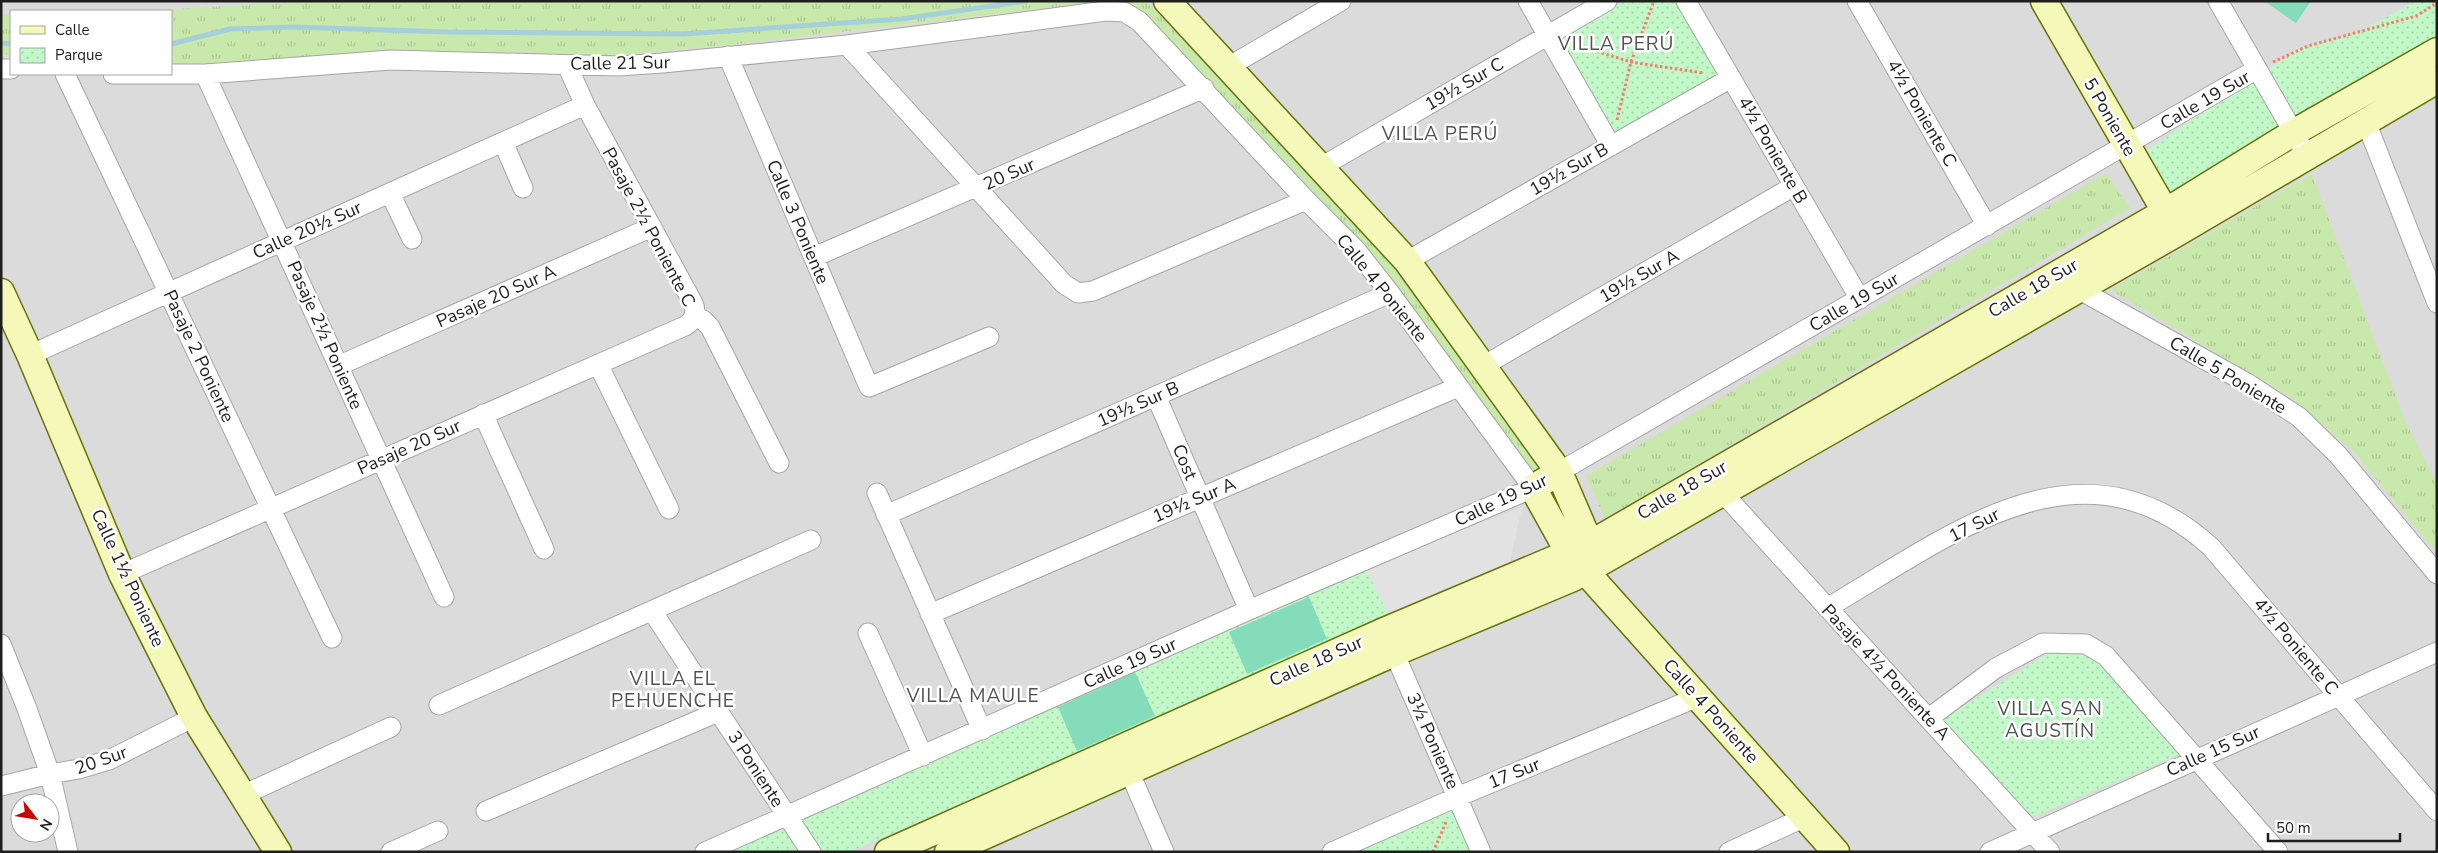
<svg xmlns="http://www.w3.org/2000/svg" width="2438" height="853" font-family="'Nunito Sans',sans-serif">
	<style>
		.residential { fill: #dcdbdb; fill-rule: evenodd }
		.grass { fill: url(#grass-tufts) }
		.park { fill: url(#park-dots) }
		.pitch { fill: #84dcbb }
		.parking { fill: #e2e2e2 }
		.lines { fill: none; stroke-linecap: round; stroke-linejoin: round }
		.stream { stroke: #a6cfdc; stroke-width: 5 }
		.street-casing { stroke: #a5a5a5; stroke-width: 21 }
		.secondary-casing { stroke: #677307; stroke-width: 29 }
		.path { stroke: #f77c6d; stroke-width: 3; stroke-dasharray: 2.5 2.5; stroke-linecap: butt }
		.street { stroke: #fff; stroke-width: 19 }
		.secondary { stroke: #f4f8b9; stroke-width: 26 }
		.labels { text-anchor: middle; stroke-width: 5; stroke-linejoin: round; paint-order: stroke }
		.street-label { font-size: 18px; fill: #1e1e1e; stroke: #fff }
		.neighbourhood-label { font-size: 19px; letter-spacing: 1px; fill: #515151; stroke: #fff }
	</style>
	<defs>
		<pattern id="grass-tufts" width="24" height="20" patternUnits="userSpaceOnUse" patternTransform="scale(1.25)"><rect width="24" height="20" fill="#c9e8ab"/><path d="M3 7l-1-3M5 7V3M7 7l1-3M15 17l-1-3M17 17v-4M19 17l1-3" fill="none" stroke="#acc793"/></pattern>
		<pattern id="park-dots" width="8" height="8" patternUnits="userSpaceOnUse" patternTransform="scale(1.25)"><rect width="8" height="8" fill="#c2f8c7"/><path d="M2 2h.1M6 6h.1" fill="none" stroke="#a6d4aa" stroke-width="1.8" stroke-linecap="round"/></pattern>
	</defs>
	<rect width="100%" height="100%" fill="#efebe4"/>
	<!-- residential -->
	<path class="residential" d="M1,1H2437V852H1ZM11,11H171V74H11ZM20,803H50V833H20Z"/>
	<!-- grass -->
	<path class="grass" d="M319,1H1108L727,45L609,56L521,52L171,65V11H137Z
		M1120,1H1146L1401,267L1544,467L1534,473L1387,273L1340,219L1139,11Z
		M1,15H11V55L1,54Z
		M2106,173L2130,208L1605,519L1586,476Z
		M2312,174L2405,421L2437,484V553L2353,451L2292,398L2111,290Z"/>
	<!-- park -->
	<path class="park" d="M1624,1H1682L1727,79L1612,145L1553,42Z
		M2416,1H2437V39L2171,193L2147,150L2298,49L2361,31Z
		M1365,568L1391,618L849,852H728Z
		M2056,648L2096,655L2185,752L2035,816L2024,817L1938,722Z
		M1456,809L1474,852H1357Z"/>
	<!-- pitch -->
	<path class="pitch" d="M2264,1H2311L2296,23Z
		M1309,597L1327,639L1247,674L1229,632Z
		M1135,672L1155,716L1077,751L1058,707Z"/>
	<!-- parking -->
	<path class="parking" d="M1522,507L1510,563L1391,618L1365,568Z"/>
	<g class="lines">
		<!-- stream -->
		<path class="stream" d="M1,43L11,44
			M171,44L230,29L294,27L448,32L684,34L901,19L1026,1"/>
		<defs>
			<path id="street" d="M1528,1L1611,146
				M1686,1L1860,299
				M1857,1L1987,226
				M2218,1L2307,156
				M847,45L1064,284L1078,293L1093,291L1306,200
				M728,56L869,387L989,337
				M1228,67L1341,1
				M1,69H11
				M65,74L332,638
				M113,74H205L391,60L619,66L662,63L847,45L1106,11L1124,12L1139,21L1306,200L1357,251L1390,293L1533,488L1249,610L705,852
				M205,74L444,597
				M2366,122L2437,303
				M503,142L523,188
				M1321,167L1607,1
				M390,193L412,239
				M814,257L1204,88
				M1407,261L1731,78
				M2078,289L2247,383L2299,417L2338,455L2437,574
				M694,316L703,320L710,327L779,463
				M30,355L585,105
				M598,364L669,509
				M340,365L652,227
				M1483,366L1794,186
				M1156,396L1249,610
				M483,414L544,549
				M1559,472L2257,69
				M1722,492L2050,852
				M877,493L982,730
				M886,515L1390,293
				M122,574L685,326C694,321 697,312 693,303L585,105L567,65
				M1827,608C1947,538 2080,428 2211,547L2437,811
				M652,611L811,852
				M930,614L1458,387
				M868,633L923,756
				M1389,641L1481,852
				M1,644L26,706L50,774L68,852
				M439,705L811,540
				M1929,718L1996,668L2043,643L2086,644L2106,656L2278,852
				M1129,771L1164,852
				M1,786L50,774L79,769L109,760L194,717
				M243,795L391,727
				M486,811L718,712
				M391,852L438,831
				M1332,852L1457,797L1698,697
				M1729,852L1805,817
				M1990,852L2437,652"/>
			<path id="secondary" d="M1167,1L1407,261L1559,472L1590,544L1587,560
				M2044,1L2173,225
				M1,292L30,355L122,574L140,610L194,717L278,852
				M1559,472L1533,488L1569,553L1836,852
				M888,852L1384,631L1590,544L2165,212L2293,133L2437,51
				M948,852L1394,653L1573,578L2177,233L2437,80"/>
		</defs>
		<!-- street casing -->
		<use href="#street" class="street-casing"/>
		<!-- secondary casing -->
		<use href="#secondary" class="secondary-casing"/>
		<!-- path -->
		<path class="path" d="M1573,44L1631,62L1703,73
			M2273,62L2308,46L2416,16L2437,3
			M1617,120L1631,62L1654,1
			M1433,852L1447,820"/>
		<!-- street -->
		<use href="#street" class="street"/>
		<!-- secondary -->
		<use href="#secondary" class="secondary"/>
	</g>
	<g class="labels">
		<!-- street labels -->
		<g class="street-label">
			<text transform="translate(620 63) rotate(-1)" y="6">Calle 21 Sur</text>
			<text transform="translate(1464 84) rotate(-30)" y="6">19½ Sur C</text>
			<text transform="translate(2205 100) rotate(-30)" y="6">Calle 19 Sur</text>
			<text transform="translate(1922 113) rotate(60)" y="6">4½ Poniente C</text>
			<text transform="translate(2110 117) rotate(60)" y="6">5 Poniente</text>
			<text transform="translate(1773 150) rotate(60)" y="6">4½ Poniente B</text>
			<text transform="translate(1569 169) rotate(-30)" y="6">19½ Sur B</text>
			<text transform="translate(1009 174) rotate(-24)" y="6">20 Sur</text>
			<text transform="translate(798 222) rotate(67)" y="6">Calle 3 Poniente</text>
			<text transform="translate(649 227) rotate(62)" y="6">Pasaje 2½ Poniente C</text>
			<text transform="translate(307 230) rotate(-24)" y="6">Calle 20½ Sur</text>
			<text transform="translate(1639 276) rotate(-30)" y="6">19½ Sur A</text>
			<text transform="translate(1382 288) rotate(51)" y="6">Calle 4 Poniente</text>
			<text transform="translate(2033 288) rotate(-30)" y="6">Calle 18 Sur</text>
			<text transform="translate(496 296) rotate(-24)" y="6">Pasaje 20 Sur A</text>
			<text transform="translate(1854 302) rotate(-30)" y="6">Calle 19 Sur</text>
			<text transform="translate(325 335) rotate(66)" y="6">Pasaje 2½ Poniente</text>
			<text transform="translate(199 356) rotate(65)" y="6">Pasaje 2 Poniente</text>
			<text transform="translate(2228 375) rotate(31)" y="6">Calle 5 Poniente</text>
			<text transform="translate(1138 404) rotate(-24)" y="6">19½ Sur B</text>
			<text transform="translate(409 447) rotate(-24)" y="6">Pasaje 20 Sur</text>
			<text transform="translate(1185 462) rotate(67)" y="6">Cost</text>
			<text transform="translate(1682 490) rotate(-30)" y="6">Calle 18 Sur</text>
			<text transform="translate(1194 500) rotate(-23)" y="6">19½ Sur A</text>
			<text transform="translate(1501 500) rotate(-25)" y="6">Calle 19 Sur</text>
			<text transform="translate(1974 525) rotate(-27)" y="6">17 Sur</text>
			<text transform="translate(128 578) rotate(65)" y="6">Calle 1½ Poniente</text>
			<text transform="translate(2296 646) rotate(50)" y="6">4½ Poniente C</text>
			<text transform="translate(1316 661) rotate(-24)" y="6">Calle 18 Sur</text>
			<text transform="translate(1130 663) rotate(-24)" y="6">Calle 19 Sur</text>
			<text transform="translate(1886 672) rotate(47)" y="6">Pasaje 4½ Poniente A</text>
			<text transform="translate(1711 711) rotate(48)" y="6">Calle 4 Poniente</text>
			<text transform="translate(1433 741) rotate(66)" y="6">3½ Poniente</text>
			<text transform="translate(2213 751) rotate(-24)" y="6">Calle 15 Sur</text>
			<text transform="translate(101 760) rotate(-19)" y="6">20 Sur</text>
			<text transform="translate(756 769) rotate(57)" y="6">3 Poniente</text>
			<text transform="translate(1514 773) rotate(-22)" y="6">17 Sur</text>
		</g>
		<!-- neighbourhood labels -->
		<g class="neighbourhood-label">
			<text x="1616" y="50">VILLA PERÚ</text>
			<text x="1440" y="140">VILLA PERÚ</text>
			<text x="673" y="685">VILLA EL<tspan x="673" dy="22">PEHUENCHE</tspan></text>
			<text x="973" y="702">VILLA MAULE</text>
			<text x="2050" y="715">VILLA SAN<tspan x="2050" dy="22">AGUSTÍN</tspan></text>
		</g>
	</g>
	<!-- border -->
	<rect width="2438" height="853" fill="none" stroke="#1e1e1e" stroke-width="5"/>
	<!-- legend -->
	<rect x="10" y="10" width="162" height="65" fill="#ffffff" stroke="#a5a5a5"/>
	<rect x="20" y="26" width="25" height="8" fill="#f4f8b9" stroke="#a5a5a5"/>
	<text x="55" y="35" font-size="15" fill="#1e1e1e">Calle</text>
	<rect x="20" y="48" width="25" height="15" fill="url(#park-dots)" stroke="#a5a5a5"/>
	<text x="55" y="60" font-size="15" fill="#1e1e1e">Parque</text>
	<!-- north arrow -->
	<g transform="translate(35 818) rotate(121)"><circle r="24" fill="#ffffff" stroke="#a5a5a5"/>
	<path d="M0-4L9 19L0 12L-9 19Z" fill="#c80504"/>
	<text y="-8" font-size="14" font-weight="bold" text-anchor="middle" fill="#1e1e1e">N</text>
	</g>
	<!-- scale -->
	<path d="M2268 833v8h132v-8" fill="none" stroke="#1e1e1e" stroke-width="2.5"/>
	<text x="2276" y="833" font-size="15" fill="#1e1e1e" stroke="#ffffff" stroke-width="4" paint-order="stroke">50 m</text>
</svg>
